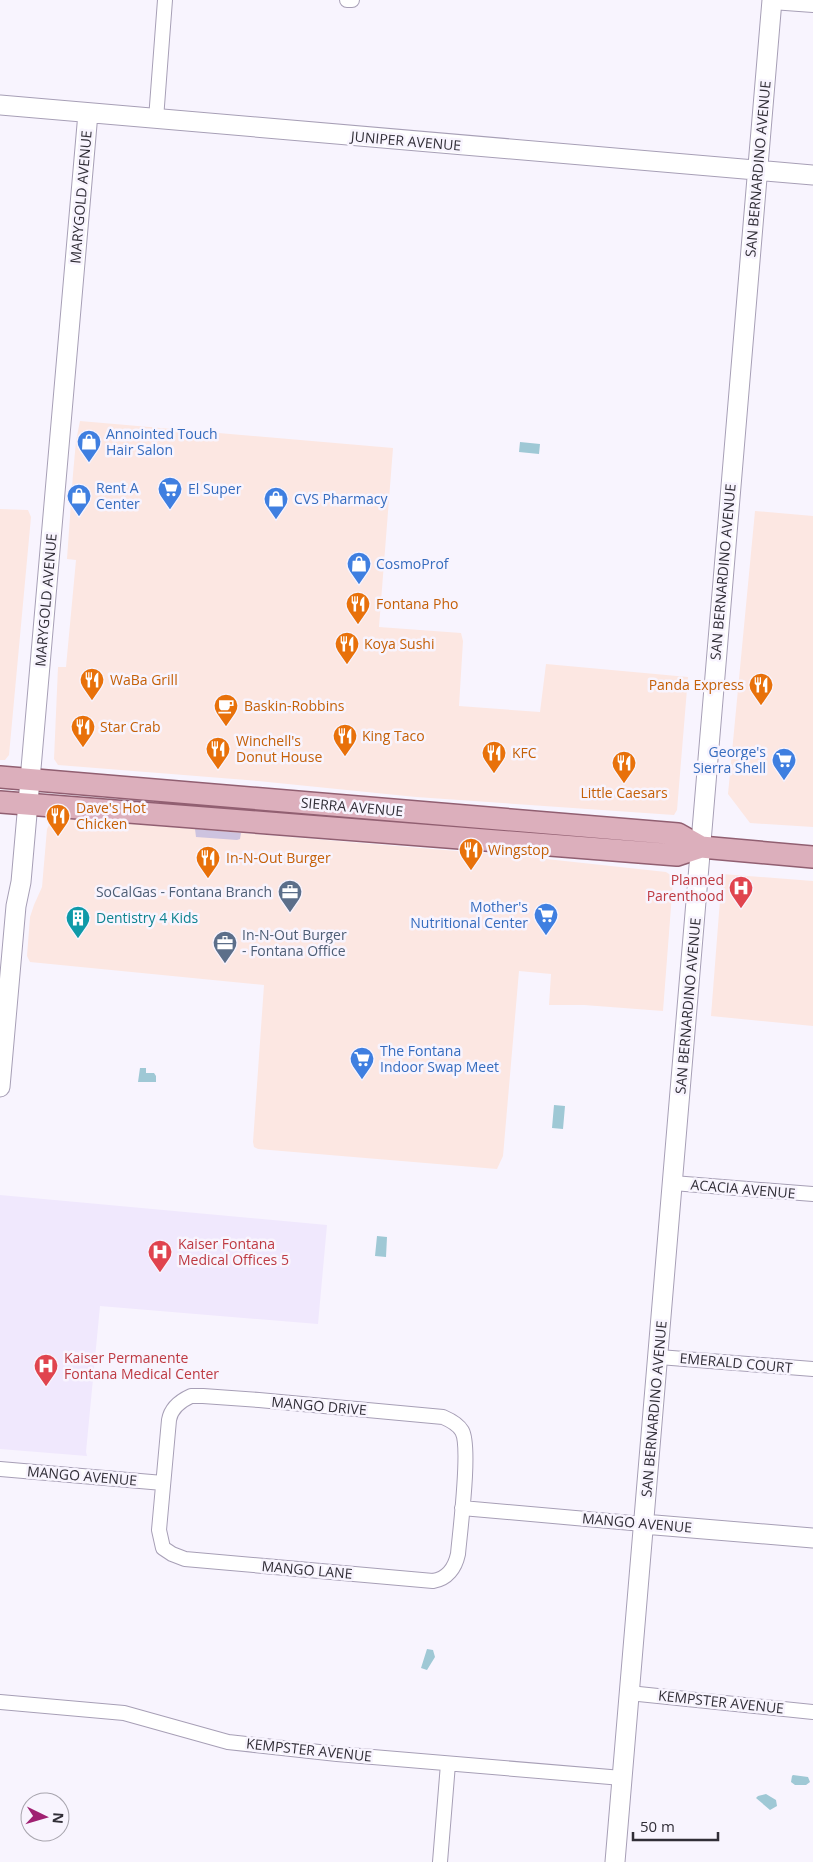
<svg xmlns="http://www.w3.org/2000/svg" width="813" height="1862" font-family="'Open Sans',sans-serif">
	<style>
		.commercial { fill: #fce7e2 }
		.medical { fill: #f0e8fd }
		.green { fill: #cdc3df }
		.water { fill: #9fc8d5 }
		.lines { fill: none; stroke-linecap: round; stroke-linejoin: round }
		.street-casing { stroke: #a79fb6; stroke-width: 16 }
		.secondary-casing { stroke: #a79fb6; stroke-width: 21 }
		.primary-casing { stroke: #915f71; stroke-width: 24 }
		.street { stroke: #fff; stroke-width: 14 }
		.secondary { stroke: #fff; stroke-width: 19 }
		.primary { stroke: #dcafbc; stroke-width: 21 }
		.labels { text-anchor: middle; stroke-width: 5; stroke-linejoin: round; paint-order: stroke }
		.street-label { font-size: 14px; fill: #312e37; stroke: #f8f4fe }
		.shop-label { font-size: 14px; fill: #366cbe; stroke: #f8f4fe; text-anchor: start }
		.food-label { font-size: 14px; fill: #c56008; stroke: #f8f4fe; text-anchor: start }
		.health-label { font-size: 14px; fill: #be3a42; stroke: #f8f4fe; text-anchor: start }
		.service-label { font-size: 14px; fill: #4e5e75; stroke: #f8f4fe; text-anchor: end }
		.culture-label { font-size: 14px; fill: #0d838f; stroke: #f8f4fe; text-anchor: start }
	</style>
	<rect width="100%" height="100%" fill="#f8f4fe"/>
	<!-- commercial -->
	<path class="commercial" d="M80,421L393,448L379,627L461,633L463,641L459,706L540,712L546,664L688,677L677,810L674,815L416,797L258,781L58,765L54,759L58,667H66L76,560L67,559L73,474L76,441Z
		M0,509L28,510L31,517L9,755L5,760H0Z
		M755,511L813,516V827L750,823L728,794Z
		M64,818L528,857L666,872L672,876L673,881L663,1011L584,1005H549L551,974L519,971L503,1156L497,1169L258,1149L254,1147L253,1142L264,985L30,962L27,956L30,917L34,905L42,887L47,829L51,821Z
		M722,874L813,881V1026L711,1016Z"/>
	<!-- medical -->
	<path class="medical" d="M0,1195L327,1225L318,1324L100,1306L86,1452L87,1456L0,1449Z"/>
	<!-- green -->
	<path class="green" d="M195,829L241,833L240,839L237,840L196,837Z"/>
	<!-- water -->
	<path class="water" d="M520,442L540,444L539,454L519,452Z
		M140,1068H146V1073H154L156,1076V1082H138Z
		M554,1105L565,1106L563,1129L552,1128Z
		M377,1236L387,1237L386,1257L375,1256Z
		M427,1649L433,1650L435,1657L427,1670L421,1668Z
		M793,1775L808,1777L810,1782L806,1785H795L791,1782L792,1776Z
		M766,1794L776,1800L777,1806L770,1810L756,1798L758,1796Z"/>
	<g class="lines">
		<defs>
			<path id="street" d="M347,0H352
				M772,2L813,5
				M156,119L165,0
				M673,1183L813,1194
				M659,1357L813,1369
				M191,1396H203L259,1400L443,1417C450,1420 458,1424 462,1431C471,1447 460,1531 458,1554C455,1568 447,1579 433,1581L185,1559L172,1554L163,1548L159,1530L169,1420C171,1408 180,1401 191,1396Z
				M0,1469L163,1483
				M462,1508L643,1524
				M629,1693L813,1712
				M0,1702L124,1713L228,1742L337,1754L622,1778
				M440,1862L448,1764"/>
			<path id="secondary" d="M0,105L813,175
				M0,1087L16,906L21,882L30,780L88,113
				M643,1524L813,1538
				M615,1862L772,0"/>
			<path id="primary" d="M0,777L678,834L701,847
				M0,802L677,855L701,847L813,857"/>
		</defs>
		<!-- street casing -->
		<use href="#street" class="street-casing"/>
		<!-- secondary casing -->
		<use href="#secondary" class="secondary-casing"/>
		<!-- primary casing -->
		<use href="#primary" class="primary-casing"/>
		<!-- street -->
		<use href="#street" class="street"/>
		<!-- secondary -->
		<use href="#secondary" class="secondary"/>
		<!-- primary -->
		<use href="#primary" class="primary"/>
	</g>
	<!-- icons -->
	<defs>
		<symbol id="shop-pin" viewBox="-11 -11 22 30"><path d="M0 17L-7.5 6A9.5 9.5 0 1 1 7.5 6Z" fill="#3f7fe0" stroke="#f8f4fe"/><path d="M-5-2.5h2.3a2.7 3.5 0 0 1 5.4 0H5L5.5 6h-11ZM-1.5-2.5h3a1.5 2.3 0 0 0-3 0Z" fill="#fff"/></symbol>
		<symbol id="supermarket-pin" viewBox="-11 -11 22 30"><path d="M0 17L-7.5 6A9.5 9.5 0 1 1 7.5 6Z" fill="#3f7fe0" stroke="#f8f4fe"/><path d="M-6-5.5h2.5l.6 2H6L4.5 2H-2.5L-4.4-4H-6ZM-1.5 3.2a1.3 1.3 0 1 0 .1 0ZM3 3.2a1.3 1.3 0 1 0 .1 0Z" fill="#fff"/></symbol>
		<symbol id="restaurant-pin" viewBox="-11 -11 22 30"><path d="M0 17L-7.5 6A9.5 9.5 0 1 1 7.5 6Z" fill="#e8710a" stroke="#f8f4fe"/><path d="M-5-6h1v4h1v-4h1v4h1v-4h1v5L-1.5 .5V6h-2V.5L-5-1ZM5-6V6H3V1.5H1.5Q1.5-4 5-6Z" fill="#fff"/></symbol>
		<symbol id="cafe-pin" viewBox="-11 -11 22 30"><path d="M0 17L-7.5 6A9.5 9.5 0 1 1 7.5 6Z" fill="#e8710a" stroke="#f8f4fe"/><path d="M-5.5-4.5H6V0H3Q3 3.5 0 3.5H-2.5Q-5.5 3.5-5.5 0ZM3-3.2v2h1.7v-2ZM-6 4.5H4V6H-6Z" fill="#fff"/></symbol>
		<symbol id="hospital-pin" viewBox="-11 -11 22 30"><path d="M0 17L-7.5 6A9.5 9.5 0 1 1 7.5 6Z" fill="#e0444e" stroke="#f8f4fe"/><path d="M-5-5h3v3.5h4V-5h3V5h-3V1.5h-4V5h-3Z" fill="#fff"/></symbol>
		<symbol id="office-pin" viewBox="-11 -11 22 30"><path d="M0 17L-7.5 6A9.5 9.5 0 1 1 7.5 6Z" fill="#5c6f8a" stroke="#f8f4fe"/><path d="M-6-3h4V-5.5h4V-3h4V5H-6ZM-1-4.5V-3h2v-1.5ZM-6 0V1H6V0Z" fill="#fff"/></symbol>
		<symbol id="building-pin" viewBox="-11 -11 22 30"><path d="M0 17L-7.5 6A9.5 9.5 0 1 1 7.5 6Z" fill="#0f9aa8" stroke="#f8f4fe"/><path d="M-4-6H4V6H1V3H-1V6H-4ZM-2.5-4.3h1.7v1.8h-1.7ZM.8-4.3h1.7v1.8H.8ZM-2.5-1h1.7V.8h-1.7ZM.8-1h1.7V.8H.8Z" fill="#fff"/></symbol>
	</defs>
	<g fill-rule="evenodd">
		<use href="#shop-pin" x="75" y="428" width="28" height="38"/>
		<use href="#supermarket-pin" x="156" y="475" width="28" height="38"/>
		<use href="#shop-pin" x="65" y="482" width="28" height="38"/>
		<use href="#shop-pin" x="262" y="485" width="28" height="38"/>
		<use href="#shop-pin" x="345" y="550" width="28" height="38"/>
		<use href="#restaurant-pin" x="344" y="590" width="28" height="38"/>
		<use href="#restaurant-pin" x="333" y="630" width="28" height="38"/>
		<use href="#restaurant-pin" x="78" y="666" width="28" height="38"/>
		<use href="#restaurant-pin" x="747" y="671" width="28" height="38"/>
		<use href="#cafe-pin" x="212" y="692" width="28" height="38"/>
		<use href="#restaurant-pin" x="69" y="713" width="28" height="38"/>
		<use href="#restaurant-pin" x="331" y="722" width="28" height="38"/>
		<use href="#restaurant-pin" x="204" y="735" width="28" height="38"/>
		<use href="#restaurant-pin" x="480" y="739" width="28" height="38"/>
		<use href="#supermarket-pin" x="770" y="746" width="28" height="38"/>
		<use href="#restaurant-pin" x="610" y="749" width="28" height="38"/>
		<use href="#restaurant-pin" x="44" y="802" width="28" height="38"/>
		<use href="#restaurant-pin" x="457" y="836" width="28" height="38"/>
		<use href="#restaurant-pin" x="194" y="844" width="28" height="38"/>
		<use href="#hospital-pin" x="727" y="874" width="28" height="38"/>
		<use href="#office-pin" x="276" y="878" width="28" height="38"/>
		<use href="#supermarket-pin" x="532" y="901" width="28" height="38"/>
		<use href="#building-pin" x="64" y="904" width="28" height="38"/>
		<use href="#office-pin" x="211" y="929" width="28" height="38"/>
		<use href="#supermarket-pin" x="348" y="1045" width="28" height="38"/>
		<use href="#hospital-pin" x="146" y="1238" width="28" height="38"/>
		<use href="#hospital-pin" x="32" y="1352" width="28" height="38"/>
	</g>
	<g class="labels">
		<!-- street labels -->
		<g class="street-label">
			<text transform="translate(406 141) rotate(5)" y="5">JUNIPER AVENUE</text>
			<text transform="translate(758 169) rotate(-85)" y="5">SAN BERNARDINO AVENUE</text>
			<text transform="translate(81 197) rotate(-85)" y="5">MARYGOLD AVENUE</text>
			<text transform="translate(723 572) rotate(-85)" y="5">SAN BERNARDINO AVENUE</text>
			<text transform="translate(46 600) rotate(-85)" y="5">MARYGOLD AVENUE</text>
			<text transform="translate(352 807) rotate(5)" y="5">SIERRA AVENUE</text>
			<text transform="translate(688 1006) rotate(-85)" y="5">SAN BERNARDINO AVENUE</text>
			<text transform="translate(743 1189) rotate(5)" y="5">ACACIA AVENUE</text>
			<text transform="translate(736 1363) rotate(5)" y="5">EMERALD COURT</text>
			<text transform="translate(319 1406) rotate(5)" y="5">MANGO DRIVE</text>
			<text transform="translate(654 1409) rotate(-85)" y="5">SAN BERNARDINO AVENUE</text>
			<text transform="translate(82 1476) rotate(5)" y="5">MANGO AVENUE</text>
			<text transform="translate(637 1523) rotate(5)" y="5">MANGO AVENUE</text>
			<text transform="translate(307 1570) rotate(5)" y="5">MANGO LANE</text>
			<text transform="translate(721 1702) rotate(6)" y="5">KEMPSTER AVENUE</text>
			<text transform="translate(309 1750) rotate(6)" y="5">KEMPSTER AVENUE</text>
		</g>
		<!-- shop labels -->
		<g class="shop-label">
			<text x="106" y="439">Annointed Touch<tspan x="106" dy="16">Hair Salon</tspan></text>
			<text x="96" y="493">Rent A<tspan x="96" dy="16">Center</tspan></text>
			<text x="188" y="494">El Super</text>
			<text x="294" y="504">CVS Pharmacy</text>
			<text x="376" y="569">CosmoProf</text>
			<text x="766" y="757" text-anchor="end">George's<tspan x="766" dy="16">Sierra Shell</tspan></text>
			<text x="528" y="912" text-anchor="end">Mother's<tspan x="528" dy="16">Nutritional Center</tspan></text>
			<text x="380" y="1056">The Fontana<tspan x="380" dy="16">Indoor Swap Meet</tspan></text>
		</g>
		<!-- food labels -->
		<g class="food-label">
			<text x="376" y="609">Fontana Pho</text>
			<text x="364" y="649">Koya Sushi</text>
			<text x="110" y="685">WaBa Grill</text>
			<text x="744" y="690" text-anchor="end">Panda Express</text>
			<text x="244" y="711">Baskin-Robbins</text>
			<text x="100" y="732">Star Crab</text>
			<text x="362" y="741">King Taco</text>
			<text x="236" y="746">Winchell's<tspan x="236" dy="16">Donut House</tspan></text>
			<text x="512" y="758">KFC</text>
			<text x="624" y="798" text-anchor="middle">Little Caesars</text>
			<text x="76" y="813">Dave's Hot<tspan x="76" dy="16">Chicken</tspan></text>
			<text x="488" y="855">Wingstop</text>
			<text x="226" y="863">In-N-Out Burger</text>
		</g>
		<!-- health labels -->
		<g class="health-label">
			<text x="724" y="885" text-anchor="end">Planned<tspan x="724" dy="16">Parenthood</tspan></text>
			<text x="178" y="1249">Kaiser Fontana<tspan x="178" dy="16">Medical Offices 5</tspan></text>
			<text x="64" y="1363">Kaiser Permanente<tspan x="64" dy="16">Fontana Medical Center</tspan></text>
		</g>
		<!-- service labels -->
		<g class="service-label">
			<text x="272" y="897">SoCalGas - Fontana Branch</text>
			<text x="242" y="940" text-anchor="start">In-N-Out Burger<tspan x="242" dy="16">- Fontana Office</tspan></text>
		</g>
		<!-- culture labels -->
		<g class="culture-label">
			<text x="96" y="923">Dentistry 4 Kids</text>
		</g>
	</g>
	<!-- north arrow -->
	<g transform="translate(45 1817) rotate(95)"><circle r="24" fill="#f8f4fe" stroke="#a8a5ae"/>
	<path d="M0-4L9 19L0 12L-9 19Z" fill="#a02072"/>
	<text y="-8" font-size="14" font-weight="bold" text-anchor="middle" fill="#312e37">N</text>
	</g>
	<!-- scale -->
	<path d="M633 1832v8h85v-8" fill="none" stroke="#312e37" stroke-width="2.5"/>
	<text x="640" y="1832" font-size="15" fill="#312e37" stroke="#f8f4fe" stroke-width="4" paint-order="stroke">50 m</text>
</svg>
